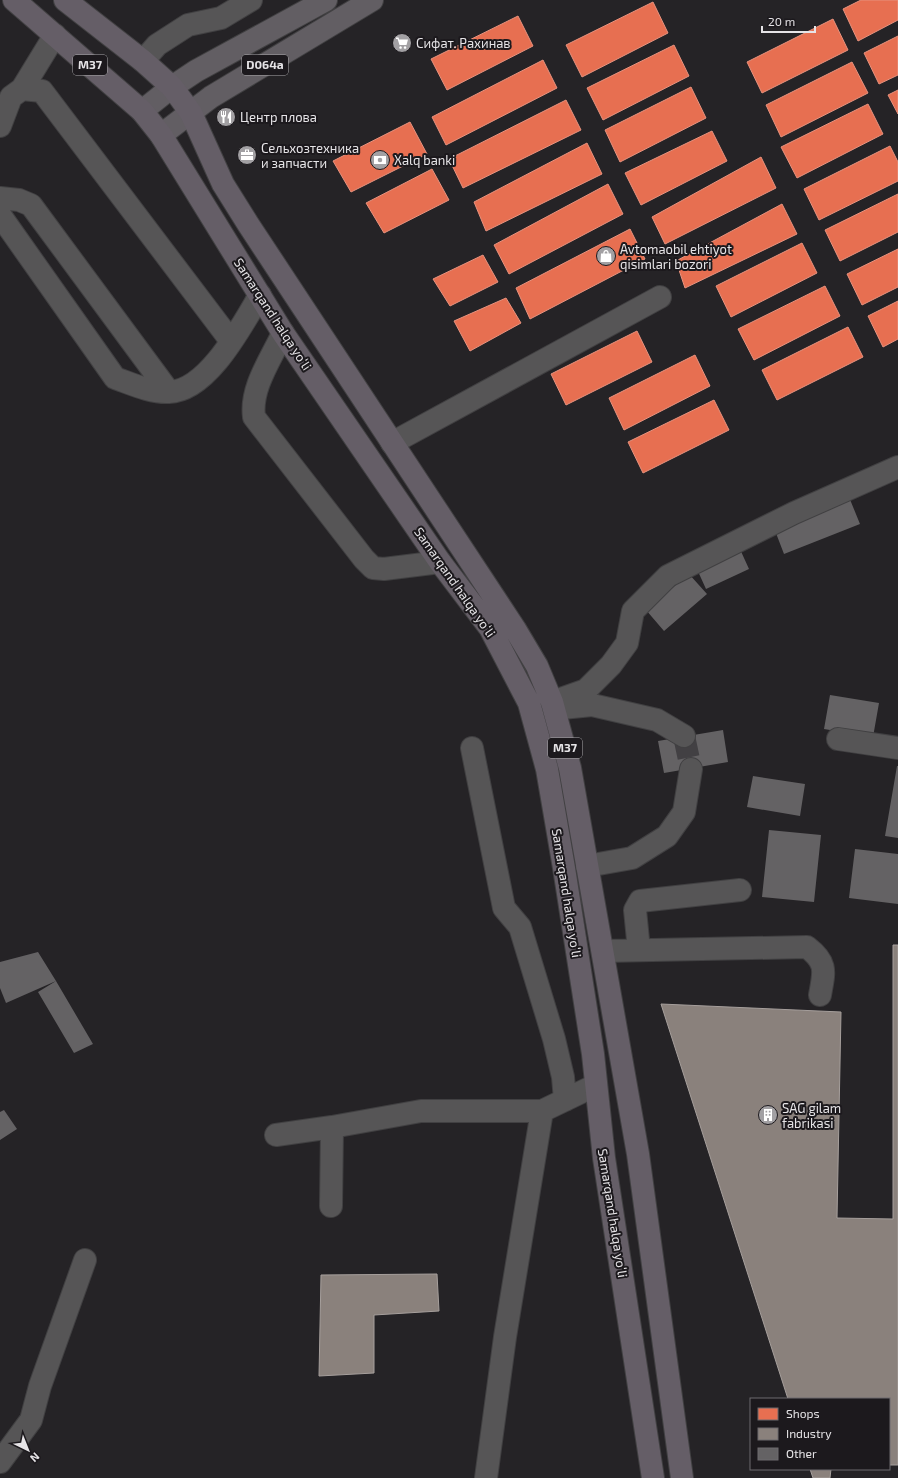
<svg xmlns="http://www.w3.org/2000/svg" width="898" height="1478" font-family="'Exo 2',sans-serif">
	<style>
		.shops { fill: #e76f51; stroke: #e7927e }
		.industry { fill: #8a817c; stroke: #a69f9c }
		.building { fill: #646264 }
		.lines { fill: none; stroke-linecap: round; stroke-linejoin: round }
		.minor-tunnel { stroke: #424043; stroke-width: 22; stroke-dasharray: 22 11; stroke-linecap: butt }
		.minor-casing { stroke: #414042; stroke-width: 24 }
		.major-casing { stroke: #414042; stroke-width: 24 }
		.highway-casing { stroke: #414042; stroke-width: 24 }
		.minor { stroke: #565556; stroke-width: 22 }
		.major { stroke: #625e63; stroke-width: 22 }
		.highway { stroke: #655e67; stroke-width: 22 }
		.labels { text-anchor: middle; stroke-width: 4; stroke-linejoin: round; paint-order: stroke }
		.shield { fill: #1c191d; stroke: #a9a7aa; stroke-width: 1 }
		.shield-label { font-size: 12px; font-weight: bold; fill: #e6e4e7 }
		.poi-label { font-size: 13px; fill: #e6e4e7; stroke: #1c191d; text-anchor: start }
		.street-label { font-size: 13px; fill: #e6e4e7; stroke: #1c191d }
	</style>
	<rect width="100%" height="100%" fill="#252326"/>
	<!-- shops -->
	<path class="shops" d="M861,0H898V20L858,41L843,9Z
		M653,2L668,33L582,77L566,45Z
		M518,16L533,46L447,90L431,59Z
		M833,19L848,50L762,93L747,62Z
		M898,36V75L879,84L864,53Z
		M674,45L689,76L603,120L587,88Z
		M543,60L557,88L446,145L432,117Z
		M852,62L868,93L781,137L766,105Z
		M691,87L706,118L620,162L605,130Z
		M898,90V114L888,95Z
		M566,100L581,130L463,188L449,159Z
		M868,104L883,134L797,178L781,147Z
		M410,122L427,154L351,192L333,161Z
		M712,131L727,161L641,205L625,173Z
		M587,143L602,174L486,231L474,202Z
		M890,146L898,162V181L819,220L804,189Z
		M761,157L776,188L665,244L652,217Z
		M432,169L449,200L384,233L366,203Z
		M608,184L623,214L509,274L494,245Z
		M898,194V232L840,261L825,230Z
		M782,204L797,234L685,288L676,261Z
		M630,229L645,259L530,319L516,288Z
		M802,243L817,273L731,317L716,286Z
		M898,249V287L862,305L847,274Z
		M483,255L498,282L450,306L433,279Z
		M825,286L840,316L754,360L738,329Z
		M506,298L521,323L470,351L454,321Z
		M898,301V339L883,347L868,316Z
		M848,327L863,357L777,400L762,370Z
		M637,331L652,362L566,405L551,374Z
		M695,355L710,386L624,430L609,398Z
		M714,400L729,430L643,473L628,442Z"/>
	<!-- industry -->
	<path class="industry" d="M893,945H898V1465H889V1399H788L661,1004L841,1012L837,1218L893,1219Z
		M437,1274L439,1311L374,1315V1373L319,1376L321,1275Z
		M810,1469H831L830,1478H813Z"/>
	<!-- building -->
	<path class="building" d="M849,497L860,524L784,554L774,528Z
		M739,547L749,569L706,589L696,567Z
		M689,574L707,594L664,631L646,610Z
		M830,695L879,703L873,737L824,729Z
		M723,730L728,762L664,773L658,741Z
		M897,766H898V838L885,836Z
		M753,776L805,784L800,816L747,807Z
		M769,830L821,835L814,902L762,897Z
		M855,849L898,854V904L849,898Z
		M38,952L56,981L6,1003L0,988V962Z
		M56,981L93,1044L74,1053L38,992Z
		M4,1110L17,1129L0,1140V1112Z"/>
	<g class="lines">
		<!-- minor-tunnel -->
		<path class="minor-tunnel" d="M684,736L691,769"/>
		<defs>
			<path id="minor" d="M143,61L157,45L188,25L221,18L251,0
				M22,89L55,35
				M0,126L11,97L22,89L42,91L231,341
				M0,198L19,200L31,205L169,392
				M0,215L115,378C132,384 151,393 169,392C208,391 242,325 260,295
				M283,333C271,359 250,388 254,417L364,559L373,568L384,569L440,562
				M392,443L660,297
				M552,702L586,690L611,665L627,643L633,611L668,576L794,513L898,467
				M562,708L592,705L657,720L684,736
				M838,739L898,748
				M472,748L504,908L520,927L554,1039L563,1077L565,1100
				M587,866L632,858L667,836L684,812L691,769
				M639,950L635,910L640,901L740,890
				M603,951L807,947C828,963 824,972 820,995
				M276,1135L332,1127L421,1111H542
				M331,1206L332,1127
				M0,1462L31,1420L40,1386L85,1260
				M486,1478L505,1337L542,1111L596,1085"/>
			<path id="major" d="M142,111L172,87L196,71L326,0
				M161,135L211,97L372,0"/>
			<path id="highway" d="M14,0L142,111L161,135L283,333L440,562L490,628L529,703L547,769L564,868L593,1054L604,1158L653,1478
				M65,0L143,61L172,87L191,113L223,184L248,224L515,629L537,666L552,702L570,768L638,1154L682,1478"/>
		</defs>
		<!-- minor casing -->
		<use href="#minor" class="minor-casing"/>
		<!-- major casing -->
		<use href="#major" class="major-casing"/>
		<!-- highway casing -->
		<use href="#highway" class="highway-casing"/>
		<!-- minor -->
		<use href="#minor" class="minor"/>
		<!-- major -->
		<use href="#major" class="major"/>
		<!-- highway -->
		<use href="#highway" class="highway"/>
	</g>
	<!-- icons -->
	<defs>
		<symbol id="supermarket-disc" viewBox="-11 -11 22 22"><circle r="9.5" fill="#a2a0a3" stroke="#1c191d"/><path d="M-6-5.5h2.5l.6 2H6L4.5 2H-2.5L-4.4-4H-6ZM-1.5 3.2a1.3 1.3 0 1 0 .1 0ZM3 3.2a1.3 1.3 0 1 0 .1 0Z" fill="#fff"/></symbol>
		<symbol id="restaurant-disc" viewBox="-11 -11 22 22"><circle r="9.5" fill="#a2a0a3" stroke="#1c191d"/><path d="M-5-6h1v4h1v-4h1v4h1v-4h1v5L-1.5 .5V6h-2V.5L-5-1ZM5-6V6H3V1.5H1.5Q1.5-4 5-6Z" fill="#fff"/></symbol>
		<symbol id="office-disc" viewBox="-11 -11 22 22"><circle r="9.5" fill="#a2a0a3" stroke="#1c191d"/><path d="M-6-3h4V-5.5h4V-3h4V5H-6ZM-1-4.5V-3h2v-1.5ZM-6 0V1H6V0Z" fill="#fff"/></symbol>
		<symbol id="bank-disc" viewBox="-11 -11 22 22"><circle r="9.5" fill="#a2a0a3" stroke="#1c191d"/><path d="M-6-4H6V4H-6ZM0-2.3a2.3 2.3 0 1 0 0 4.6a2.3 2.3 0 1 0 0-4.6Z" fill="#fff"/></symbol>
		<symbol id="shop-disc" viewBox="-11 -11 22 22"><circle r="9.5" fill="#a2a0a3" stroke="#1c191d"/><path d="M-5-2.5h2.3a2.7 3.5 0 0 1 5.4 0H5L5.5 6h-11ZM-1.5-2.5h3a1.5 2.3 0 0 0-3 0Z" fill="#fff"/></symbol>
		<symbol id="building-disc" viewBox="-11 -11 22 22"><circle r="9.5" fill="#a2a0a3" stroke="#1c191d"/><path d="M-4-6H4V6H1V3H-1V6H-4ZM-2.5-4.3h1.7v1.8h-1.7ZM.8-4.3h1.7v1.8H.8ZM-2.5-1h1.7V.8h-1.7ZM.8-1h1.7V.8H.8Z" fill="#fff"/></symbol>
	</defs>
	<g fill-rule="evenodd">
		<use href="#supermarket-disc" x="391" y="32" width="22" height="22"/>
		<use href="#restaurant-disc" x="215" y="106" width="22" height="22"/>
		<use href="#office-disc" x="236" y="144" width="22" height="22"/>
		<use href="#bank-disc" x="369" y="149" width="22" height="22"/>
		<use href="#shop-disc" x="595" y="245" width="22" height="22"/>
		<use href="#building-disc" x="757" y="1104" width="22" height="22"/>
	</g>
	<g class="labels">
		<!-- shield labels -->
		<g class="shield">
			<rect x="73" y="55" width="34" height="20" rx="3"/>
			<rect x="242" y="55" width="46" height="20" rx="3"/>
			<rect x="548" y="738" width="34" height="20" rx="3"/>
		</g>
		<g class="shield-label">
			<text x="90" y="69">M37</text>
			<text x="265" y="69">D064a</text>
			<text x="565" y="752">M37</text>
		</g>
		<!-- poi labels -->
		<g class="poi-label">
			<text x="416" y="48">Сифат. Рахинав</text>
			<text x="240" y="122">Центр плова</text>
			<text x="261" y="153">Сельхозтехника<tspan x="261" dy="15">и запчасти</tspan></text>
			<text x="394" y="165">Xalq banki</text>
			<text x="620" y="254">Avtomaobil ehtiyot<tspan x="620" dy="15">qisimlari bozori</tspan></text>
			<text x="782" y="1113">SAG gilam<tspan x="782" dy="15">fabrikasi</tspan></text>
		</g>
		<!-- street labels -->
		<g class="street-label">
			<text transform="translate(273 314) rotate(57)" y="5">Samarqand halqa yoʻli</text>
			<text transform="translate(455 582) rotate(55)" y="5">Samarqand halqa yoʻli</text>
			<text transform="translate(567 893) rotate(81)" y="5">Samarqand halqa yoʻli</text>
			<text transform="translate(613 1213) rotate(81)" y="5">Samarqand halqa yoʻli</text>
		</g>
	</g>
	<!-- legend -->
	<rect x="750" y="1398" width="140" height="72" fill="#1c191d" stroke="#6d6a6e"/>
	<rect x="758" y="1408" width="20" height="12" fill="#e76f51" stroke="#6d6a6e"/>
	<text x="786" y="1418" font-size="12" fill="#e6e4e7">Shops</text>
	<rect x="758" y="1428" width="20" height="12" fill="#8a817c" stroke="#6d6a6e"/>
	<text x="786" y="1438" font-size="12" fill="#e6e4e7">Industry</text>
	<rect x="758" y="1448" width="20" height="12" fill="#646264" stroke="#6d6a6e"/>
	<text x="786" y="1458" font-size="12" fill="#e6e4e7">Other</text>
	<!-- north arrow -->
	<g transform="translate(28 1450) rotate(137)" stroke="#1c191d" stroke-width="3" paint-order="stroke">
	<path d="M0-3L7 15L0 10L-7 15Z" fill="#e6e4e7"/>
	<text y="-6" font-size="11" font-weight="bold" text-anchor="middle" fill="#e6e4e7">N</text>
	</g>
	<!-- scale -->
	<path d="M762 26v6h53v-6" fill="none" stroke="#e6e4e7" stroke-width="2"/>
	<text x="768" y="26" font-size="12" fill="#e6e4e7" stroke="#1c191d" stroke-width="3" paint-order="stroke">20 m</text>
</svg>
